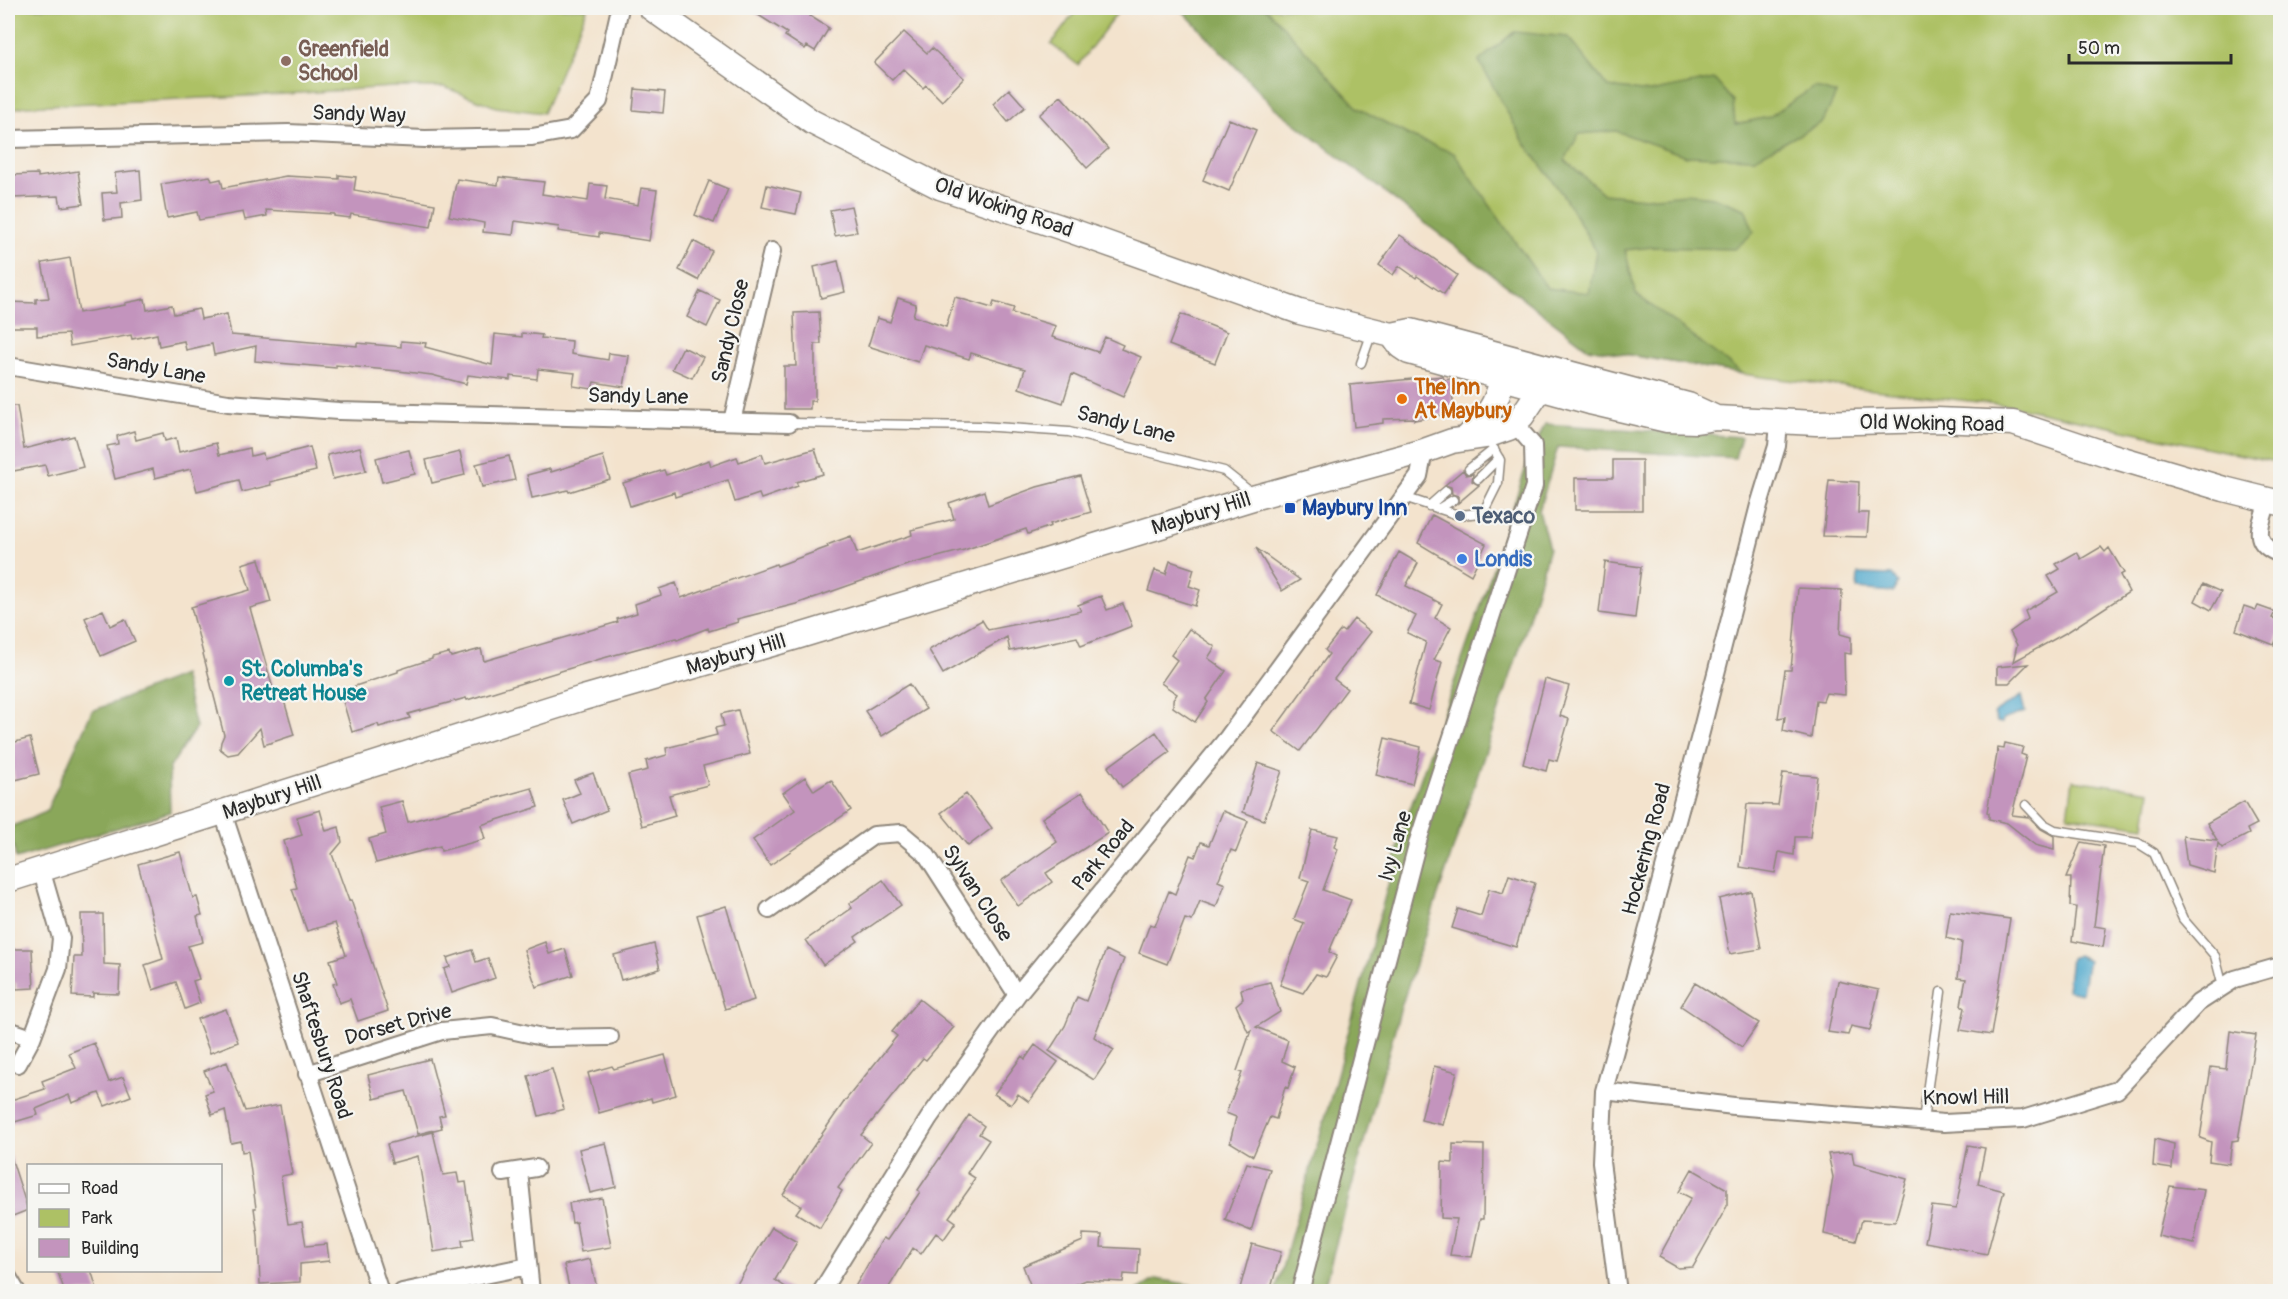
<svg xmlns="http://www.w3.org/2000/svg" width="2288" height="1299" font-family="Pangolin,sans-serif">
	<style>
		.green { fill: #adc165; stroke: #6c7648; stroke-width: 1.5 }
		.forest { fill: #8aa75a; stroke: #5a6942; stroke-width: 1.5 }
		.water { fill: #4fa8cc; stroke: #3d6a7c; stroke-width: 1.5 }
		.building { fill: #c394bd }
		.lines { fill: none; stroke-linecap: round; stroke-linejoin: round }
		.lane-casing { stroke: #8f877c; stroke-width: 11 }
		.street-casing { stroke: #8f877c; stroke-width: 20 }
		.secondary-casing { stroke: #8f877c; stroke-width: 27 }
		.lane { stroke: #fff; stroke-width: 8 }
		.street { stroke: #fff; stroke-width: 16 }
		.secondary { stroke: #fff; stroke-width: 24 }
		.education-dot { fill: #8d6e63; stroke: #f6f6f2; stroke-width: 2 }
		.food-dot { fill: #e8710a; stroke: #f6f6f2; stroke-width: 2 }
		.transit-dot { fill: #1a4fb4; stroke: #f6f6f2; stroke-width: 2 }
		.service-dot { fill: #5c6f8a; stroke: #f6f6f2; stroke-width: 2 }
		.shop-dot { fill: #3f7fe0; stroke: #f6f6f2; stroke-width: 2 }
		.culture-dot { fill: #0f9aa8; stroke: #f6f6f2; stroke-width: 2 }
		.labels { text-anchor: middle; stroke-width: 4.5; stroke-linejoin: round; paint-order: stroke }
		.education-label { font-size: 21px; font-weight: bold; fill: #785e54; stroke: #f6f6f2; text-anchor: start }
		.street-label { font-size: 21px; fill: #2b2b2b; stroke: #f6f6f2 }
		.food-label { font-size: 21px; font-weight: bold; fill: #c56008; stroke: #f6f6f2; text-anchor: start }
		.transit-label { font-size: 21px; font-weight: bold; fill: #164399; stroke: #f6f6f2; text-anchor: start }
		.service-label { font-size: 21px; font-weight: bold; fill: #4e5e75; stroke: #f6f6f2; text-anchor: start }
		.shop-label { font-size: 21px; font-weight: bold; fill: #366cbe; stroke: #f6f6f2; text-anchor: start }
		.culture-label { font-size: 21px; font-weight: bold; fill: #0d838f; stroke: #f6f6f2; text-anchor: start }
	</style>
	<rect width="100%" height="100%" fill="#f6f6f2"/>
	<filter id="ink" filterUnits="userSpaceOnUse"><feTurbulence type="fractalNoise" baseFrequency=".0167" numOctaves="2"/><feDisplacementMap in="SourceGraphic" scale="12" xChannelSelector="R" yChannelSelector="G"/><feConvolveMatrix kernelMatrix="1 2 1 2 8 2 1 2 1" color-interpolation-filters="sRGB"/></filter>
	<filter id="wash" filterUnits="userSpaceOnUse"><feTurbulence type="fractalNoise" baseFrequency=".008" numOctaves="4" result="noise"/><feDisplacementMap in="SourceGraphic" scale="24" xChannelSelector="R" yChannelSelector="G"/><feGaussianBlur stdDeviation="1.35" result="paint"/><feColorMatrix in="noise" values="0 0 0 0 0 0 0 0 0 0 0 0 0 0 0 0 0 1.4 0 .05"/><feComposite in="paint" operator="in"/></filter>
	<g filter="url(#wash)">
		<rect width="100%" height="100%" fill="#f3e3cd"/>
		<!-- green -->
		<path class="green" d="M8,8H586L587,9L543,113L496,107L444,87H392L270,95L26,106L8,110Z
			M1078,8H1121L1078,65L1051,44Z
			M1180,8H2280V463L2012,406L1762,377L1588,348L1274,107Z
			M2073,780L2150,791L2145,827L2068,816Z"/>
		<!-- forest -->
		<path class="forest" d="M1180,8H1264L1270,12L1358,108L1412,137L1454,153L1547,288L1589,293L1596,251L1565,198L1524,142L1479,61L1514,32L1568,37L1608,87L1650,92L1714,79L1733,101L1735,124L1769,117L1814,87L1836,94L1823,122L1755,158L1686,156L1616,131L1579,134L1565,160L1604,194L1645,198L1687,194L1713,197L1745,209L1754,232L1735,249L1653,247L1625,250L1636,294L1743,374L1588,348L1274,107Z
			M1545,424L1741,437L1735,458L1558,447L1539,511L1549,548L1525,632L1401,1007L1323,1291L1275,1292L1329,1104L1403,829L1479,611L1528,461Z
			M183,675L196,727L169,769L170,812L16,859L10,827L46,812L92,711Z
			M1156,1279L1228,1291H1136Z"/>
		<!-- water -->
		<path class="water" d="M1858,574L1892,575L1898,583L1893,592L1857,589Z
			M2021,696L2025,712L2002,720V723L1997,722L1994,713Z
			M2077,955L2088,960L2082,993L2067,990L2071,958Z"/>
		<g id="blocks">
			<!-- building -->
			<path class="building" d="M747,8H816L810,16L829,28L815,51L807,46L805,49L785,36L787,33Z
				M904,32L927,53L932,48L964,78L942,101L926,85L923,88L903,69L892,80L874,63Z
				M635,89L665,92L663,113L633,110Z
				M1009,89L1025,107L1008,122L993,104Z
				M1061,96L1108,149L1087,168L1039,115Z
				M1229,119L1256,130L1229,191L1203,180Z
				M140,170L142,200L121,203L122,218L104,220L102,193L117,192L115,173Z
				M78,171L83,204L61,207L59,196L13,198L12,175L38,174V177Z
				M339,175L356,177L354,190L435,204L431,227L351,214L350,218L334,216V214L266,210L267,216L245,220L243,212L199,220L197,212L167,218L161,184L210,176L212,181L221,179L223,188L286,176L339,179Z
				M499,177L544,182L542,194L588,201L590,184L607,186L605,199L638,205L641,188L657,190L649,241L599,233V237L558,231L559,227L515,221L513,235L483,232L484,223L449,216L457,179L498,185Z
				M709,181L728,189L714,223L695,215Z
				M767,185L801,193L796,214L762,207Z
				M851,206L857,232L835,236L830,210Z
				M1400,235L1457,275L1444,294L1417,276L1416,278L1399,266L1393,275L1379,265Z
				M693,241L712,251L698,280L679,270Z
				M70,258L79,313L125,305V303L145,299L147,310L172,305L174,314L199,309L201,319L227,314L231,335L357,346V343L401,347V341L426,343L425,347L492,365L495,334L522,337V333L542,335L541,338L572,341L571,354L608,360L609,353L629,356L624,387L594,382L592,389L573,386L575,373L538,369L537,379L510,376V380L468,375L466,384L432,375L398,371L336,365V368L255,361L256,346L214,355L212,344L186,350L184,341L159,346L157,334L132,339L131,335L70,346L68,334L37,336V327H8V302L36,303V299L49,298L42,263Z
				M838,261L845,292L821,298L814,267Z
				M700,291L720,300L707,327L687,317Z
				M955,297L992,308L994,302L1014,308L1012,313L1056,326L1052,337L1098,352L1105,337L1123,345L1121,349L1141,357L1123,397L1072,374L1063,403L1019,388L1025,369L971,353L969,359L924,345L918,362L868,346L877,318L890,322L898,298L916,304L913,316L946,327Z
				M819,312L821,344H815V401H810V409H784V366H796L794,313Z
				M1181,314L1227,332L1215,363L1169,345Z
				M683,347L703,357L692,378L672,369Z
				M1443,376L1444,380L1451,379L1454,413L1414,420V418L1383,419V423L1354,427L1350,385Z
				M8,406H17L24,449L74,436L83,467L48,476L45,465L8,472Z
				M134,431L136,440L163,433L165,441L176,438L179,452L216,443L219,455L250,448L251,456L263,453L264,459L310,447L316,471L270,482L271,485L242,492L239,480L197,491L191,469L155,478L153,469L115,479L107,446L118,444L117,436Z
				M360,447L366,471L333,479L327,455Z
				M815,449L823,474L796,482L798,486L761,499L759,494L735,502L728,480L675,497L674,492L630,506L623,483L664,470L666,475L709,460L711,466L737,457L739,462L762,454L765,463Z
				M409,450L415,474L382,482L376,458Z
				M460,452L465,475L432,483L426,460Z
				M509,456L515,480L482,487L476,464Z
				M603,456L610,479L569,492L568,490L532,498L527,475L550,469L551,472Z
				M1613,460H1642V510H1575V478H1613Z
				M1463,470L1466,475L1473,474L1472,481L1479,485L1458,503V496L1452,494L1451,487L1445,485Z
				M1080,476L1091,512L1050,524L1051,526L1028,534L1026,529L964,550L907,565L796,604L737,619L738,622L709,631L708,628L677,640L676,638L600,659L467,700L466,698L408,714L410,718L379,727L378,724L352,732L340,691L398,672V670L432,659V657L449,653L451,657L481,649L484,661L618,622L617,619L637,613L635,604L661,595L659,589L676,583L681,598L776,564L777,566L828,547L827,545L851,536L857,553L912,535L911,530L954,519L949,503L984,491L988,505L1037,487Z
				M1829,480L1859,482L1858,513H1869L1867,537L1823,536Z
				M1432,515L1486,544L1471,575L1418,543Z
				M2101,547L2105,552L2109,548L2124,573L2120,575L2129,592L2069,631L2013,662L2017,645L2010,632L2028,619L2025,611L2058,592L2048,576L2060,569L2056,564L2077,552L2081,559Z
				M1256,548L1300,580L1282,591Z
				M1399,552L1418,563L1406,586L1442,604L1435,618L1451,627L1434,660L1442,662L1429,710L1409,704L1426,642L1407,633L1416,616L1377,595Z
				M259,559L271,602L250,608L274,692L281,690L294,735L264,745L260,728L238,753L228,755L220,749L221,742L224,735L191,607L250,590L242,564Z
				M1170,561L1194,569L1189,586L1200,590L1195,606L1148,591L1155,570L1166,574Z
				M1605,562L1641,567L1635,618L1599,613Z
				M2203,584L2221,592L2211,610L2195,601Z
				M1798,588L1842,590L1840,634L1851,637V654L1844,653L1845,695L1826,693L1823,701L1816,700L1811,738L1783,731L1785,717L1778,718L1785,670H1791Z
				M1101,596L1107,610L1123,604L1132,626L1081,646L1077,637L1010,651L1007,637L943,674L929,650L982,620L988,630L1081,611L1078,605Z
				M2244,606L2256,610L2258,606L2275,612L2272,618L2280,620V631L2274,645L2236,630Z
				M103,610L110,626L125,619L135,641L101,656L85,618Z
				M1354,619L1371,632L1334,679L1347,689L1300,751L1273,731L1329,654L1325,650L1341,630L1344,632Z
				M1189,629L1215,647L1208,658L1226,671L1206,700L1208,702L1195,722L1173,707V700L1177,694L1161,683L1177,660L1171,655Z
				M2028,664L2009,683H1997V667Z
				M1545,679L1569,686L1560,716L1569,719L1557,761L1549,759L1546,771L1523,764Z
				M909,684L926,709L882,736L865,711Z
				M738,710L750,754L703,766L708,785L669,795L675,816L642,826L628,775L648,770L646,761L667,755L666,748L717,735L715,728L724,726L721,714Z
				M1156,732L1170,752L1122,787L1108,767Z
				M30,738L39,774L15,780L10,762L8,763V744Z
				M1385,738L1421,747L1412,784L1376,775Z
				M2005,743L2023,747L2021,754L2026,756L2012,815L2029,817L2041,829L2054,836V850L2035,845L2007,823L1989,819V813L1987,812L1998,748L2004,749Z
				M1258,763L1282,771L1264,820L1243,812Z
				M593,773L607,810L573,824L563,800L580,793L574,780Z
				M1783,773L1817,776L1810,837H1795L1794,855L1779,852L1775,873L1740,867L1747,804L1778,805Z
				M805,777L814,791L831,780L851,810L770,865L753,840L795,810L783,793Z
				M532,788L538,807L481,825L485,839L441,851L440,846L376,863L369,839L386,834L379,807L402,801L408,822Z
				M1082,792L1108,833L1046,873L1052,882L1018,906L1001,881L1057,842L1042,818Z
				M966,794L992,828L968,846L941,813Z
				M2244,802L2257,824L2247,829L2249,834L2222,848L2218,843L2214,873L2187,865L2183,836L2217,840L2207,823Z
				M320,810L326,831L339,827L342,842L332,854L349,901L351,900L388,1011L358,1021L350,999L339,1003L333,984L337,983L330,960L346,955L335,923L307,931L292,889L297,888L284,841L302,835L297,817Z
				M1223,811L1248,821L1236,852L1231,850L1218,881L1225,884L1216,907L1200,901L1192,921L1185,919L1167,964L1139,953L1150,924L1155,926L1169,891L1175,894L1190,855L1195,857L1201,842L1209,845Z
				M1312,830L1338,836L1334,847L1338,849L1323,890L1351,900L1329,952L1337,956L1326,977L1316,974L1303,993L1280,985L1304,923L1294,919L1309,881L1300,878Z
				M2081,842L2104,846L2094,926L2106,928L2103,947L2072,941L2076,907L2070,906L2071,878H2066Z
				M180,852L193,898L197,897L202,915L197,916L203,942L188,946L199,979L193,981L200,1003L185,1009L176,982L153,990L145,965L163,959L138,864Z
				M1509,875L1535,883L1516,947L1452,928L1458,909L1481,916L1489,889L1503,893Z
				M883,880L901,905L855,937L858,941L823,965L806,940L852,908L849,904Z
				M1751,891L1761,949L1730,954L1719,899Z
				M726,906L754,1000L725,1009L697,915Z
				M1950,911L2010,919L1991,1035L1960,1030L1965,1008L1961,1005L1966,979L1958,978L1962,942L1946,938Z
				M81,914H103L104,964L120,965L119,994L93,993V997L72,996L74,957H82Z
				M545,942L549,954L565,949L573,975L536,987L524,950Z
				M654,944L660,969L621,980L614,955Z
				M8,949H32L34,988L16,989V983L8,984Z
				M472,950L476,962L488,958L495,978L452,993L444,969L450,967L447,958Z
				M1106,950L1124,959L1094,1037L1114,1050L1094,1080L1049,1051L1065,1026L1077,997L1086,1001Z
				M1838,981L1879,990L1870,1030L1851,1026L1848,1035L1828,1032Z
				M1270,982L1280,1012L1256,1027L1288,1040L1282,1061L1295,1067L1288,1088L1285,1087L1276,1119L1270,1117L1253,1156L1230,1142L1236,1117L1226,1113L1242,1073L1237,1071L1251,1030L1248,1032L1236,1005L1243,999L1241,989Z
				M1695,983L1759,1023L1742,1047L1681,1006Z
				M919,999L954,1027L926,1060L923,1058L861,1135L871,1143L838,1188L842,1191L820,1228L796,1213L801,1206L783,1195L808,1154L844,1102L897,1036L892,1032Z
				M226,1009L238,1042L210,1053L197,1019Z
				M2230,1031L2256,1035L2238,1140L2232,1141L2229,1164L2209,1161L2211,1142L2200,1138L2211,1067L2226,1069Z
				M94,1043L109,1082L123,1077L131,1096L105,1106L99,1093L72,1103L69,1095L36,1109L38,1115L8,1124V1101L45,1089L42,1081L76,1068L69,1053Z
				M1035,1045L1058,1062L1029,1102L1018,1094L1011,1105L994,1094L1022,1056L1025,1059Z
				M665,1055L676,1095L652,1102L651,1098L599,1113L588,1073L612,1066L614,1069Z
				M430,1059L445,1115L439,1116L442,1128L418,1134L406,1091L374,1099L368,1075Z
				M227,1062L245,1111L280,1105L292,1174L281,1176L288,1224L302,1222L306,1246L327,1244L329,1261L300,1264V1282L260,1284L258,1236L254,1208H256L248,1151L242,1152L241,1141L231,1143L225,1110L212,1115L205,1094L213,1091L204,1071Z
				M1434,1066L1457,1072L1443,1125L1421,1120Z
				M552,1069L564,1109L539,1116L528,1076Z
				M969,1115L984,1126L979,1134L989,1140L967,1173L975,1178L971,1184L972,1185L949,1217L956,1222L944,1239L936,1233L921,1254L913,1248L886,1292H852L883,1238L887,1240L920,1192L918,1190Z
				M433,1132L443,1175L457,1173L459,1183L466,1182L474,1238L462,1240L463,1247L434,1252L418,1156L392,1163L387,1144Z
				M2155,1139L2174,1144L2172,1169L2153,1166Z
				M606,1143L616,1187L590,1193L579,1149Z
				M1453,1144L1484,1145L1483,1219H1480L1472,1257L1450,1255L1457,1219L1441,1218L1442,1162L1453,1163Z
				M1968,1145L1985,1148L1978,1184L2004,1191L1987,1254L1925,1242L1932,1206L1956,1209Z
				M1852,1152L1854,1164L1907,1179L1895,1222L1862,1220L1856,1241L1824,1234L1833,1177L1828,1154Z
				M10,1154L28,1210L8,1218V1155Z
				M1247,1163L1270,1169L1251,1231L1225,1220Z
				M1692,1169L1727,1189V1206L1693,1267L1678,1268L1659,1257L1691,1198L1679,1192Z
				M2170,1186L2204,1190L2194,1244L2158,1236Z
				M602,1198L611,1247L581,1252L576,1222L572,1223L569,1203Z
				M772,1227L797,1242L775,1280L793,1292H732Z
				M1083,1234L1102,1235L1101,1247L1139,1249L1138,1275L1124,1274L1123,1282L1086,1280L1058,1292H1033L1023,1266L1083,1241Z
				M1252,1244L1281,1252L1270,1292H1239Z
				M590,1259L598,1292H570L564,1265Z
				M57,1270H91L98,1292H65Z"/>
		</g>
	</g>
	<g filter="url(#ink)">
		<use href="#blocks" fill-opacity="0" stroke="#8f877c" stroke-width="1.5"/>
		<g class="lines">
			<defs>
				<path id="lane" d="M1361,363L1372,332
					M789,423L980,426L1069,432L1224,471L1253,494
					M1469,469L1494,449
					M1478,479L1499,458
					M1404,497L1458,515L1483,513L1498,483L1500,460L1487,438
					M1429,506L1446,491
					M1438,509L1453,500
					M2026,805L2044,824L2055,830L2138,843L2154,853L2183,919L2215,956L2223,987
					M1923,1121L1941,992"/>
				<path id="street" d="M8,139L288,133L425,139L532,137L571,130L599,101L620,8
					M8,366L228,403L339,411L789,423
					M732,421L772,251
					M2268,500C2261,527 2249,542 2280,554
					M223,813L380,1292
					M769,910L874,835L901,833L926,854L1017,995
					M8,1030L32,1038L58,969L61,938L41,869
					M18,1064L32,1038
					M307,1074L442,1031L492,1026L547,1038L610,1037
					M1604,1091L1734,1106L1944,1123L2023,1119L2117,1090L2198,1003L2235,979L2280,966
					M519,1171L531,1292
					M503,1173L536,1168
					M8,1277L17,1292
					M402,1292L528,1266
					M821,1292L929,1118L1017,995L1228,737L1419,476L1424,451
					M1300,1292L1418,841L1534,486L1533,445L1514,423
					M1618,1292L1601,1162L1604,1091L1701,732L1759,505L1777,446L1779,423"/>
				<path id="secondary" d="M651,8L812,122L940,187L1072,231L1300,312L1392,335L1411,331L1688,405L1716,418
					M1392,335L1400,346L1409,352L1590,402L1667,420L1696,421L1716,418L1816,423L1936,420L2013,423L2109,455L2224,489L2280,503
					M1467,438C1494,409 1498,401 1506,362
					M8,880L583,698L793,638L1256,497L1424,451L1452,441L1486,436L1509,428L1522,416L1541,388L1547,368"/>
			</defs>
			<!-- lane casing -->
			<use href="#lane" class="lane-casing"/>
			<!-- street casing -->
			<use href="#street" class="street-casing"/>
			<!-- secondary casing -->
			<use href="#secondary" class="secondary-casing"/>
			<!-- lane -->
			<use href="#lane" class="lane"/>
			<!-- street -->
			<use href="#street" class="street"/>
			<!-- secondary -->
			<use href="#secondary" class="secondary"/>
		</g>
	</g>
	<!-- markers -->
	<circle class="education-dot" cx="286" cy="61" r="6"/>
	<circle class="food-dot" cx="1402" cy="399" r="6"/>
	<rect class="transit-dot" x="1284" y="502" width="12" height="12" rx="3"/>
	<circle class="service-dot" cx="1460" cy="516" r="6"/>
	<circle class="shop-dot" cx="1462" cy="559" r="6"/>
	<circle class="culture-dot" cx="229" cy="681" r="6"/>
	<g class="labels">
		<!-- education labels -->
		<g class="education-label">
			<text x="298" y="56">Greenfield<tspan x="298" dy="24">School</tspan></text>
		</g>
		<!-- street labels -->
		<g class="street-label">
			<text transform="translate(359 114) rotate(2)" y="7">Sandy Way</text>
			<text transform="translate(1004 207) rotate(19)" y="7">Old Woking Road</text>
			<text transform="translate(730 331) rotate(-77)" y="7">Sandy Close</text>
			<text transform="translate(156 368) rotate(10)" y="7">Sandy Lane</text>
			<text transform="translate(638 396) rotate(1)" y="7">Sandy Lane</text>
			<text transform="translate(1932 423) rotate(1)" y="7">Old Woking Road</text>
			<text transform="translate(1126 424) rotate(14)" y="7">Sandy Lane</text>
			<text transform="translate(1201 513) rotate(-17)" y="7">Maybury Hill</text>
			<text transform="translate(736 654) rotate(-16)" y="7">Maybury Hill</text>
			<text transform="translate(272 797) rotate(-18)" y="7">Maybury Hill</text>
			<text transform="translate(1395 846) rotate(-74)" y="7">Ivy Lane</text>
			<text transform="translate(1646 849) rotate(-75)" y="7">Hockering Road</text>
			<text transform="translate(1103 855) rotate(-51)" y="7">Park Road</text>
			<text transform="translate(978 893) rotate(57)" y="7">Sylvan Close</text>
			<text transform="translate(398 1024) rotate(-15)" y="7">Dorset Drive</text>
			<text transform="translate(322 1045) rotate(72)" y="7">Shaftesbury Road</text>
			<text transform="translate(1966 1097) rotate(-1)" y="7">Knowl Hill</text>
		</g>
		<!-- food labels -->
		<g class="food-label">
			<text x="1414" y="394">The Inn<tspan x="1414" dy="24">At Maybury</tspan></text>
		</g>
		<!-- transit labels -->
		<g class="transit-label">
			<text x="1302" y="515">Maybury Inn</text>
		</g>
		<!-- service labels -->
		<g class="service-label">
			<text x="1472" y="523">Texaco</text>
		</g>
		<!-- shop labels -->
		<g class="shop-label">
			<text x="1474" y="566">Londis</text>
		</g>
		<!-- culture labels -->
		<g class="culture-label">
			<text x="241" y="676">St. Columba's<tspan x="241" dy="24">Retreat House</tspan></text>
		</g>
	</g>
	<!-- margin -->
	<rect width="2288" height="1299" fill="none" stroke="#f6f6f2" stroke-width="30"/>
	<!-- legend -->
	<rect x="27" y="1164" width="195" height="108" fill="#f6f6f2" stroke="#a5a5a2" stroke-width="1.5"/>
	<rect x="39" y="1184" width="30" height="9" fill="#ffffff" stroke="#a5a5a2" stroke-width="1.5"/>
	<text x="81" y="1194" font-size="18" fill="#2b2b2b">Road</text>
	<rect x="39" y="1209" width="30" height="18" fill="#adc165" stroke="#a5a5a2" stroke-width="1.5"/>
	<text x="81" y="1224" font-size="18" fill="#2b2b2b">Park</text>
	<rect x="39" y="1239" width="30" height="18" fill="#c394bd" stroke="#a5a5a2" stroke-width="1.5"/>
	<text x="81" y="1254" font-size="18" fill="#2b2b2b">Building</text>
	<!-- scale -->
	<path d="M2069 54v9h162v-9" fill="none" stroke="#2b2b2b" stroke-width="3"/>
	<text x="2078" y="54" font-size="18" fill="#2b2b2b" stroke="#f6f6f2" stroke-width="4.5" paint-order="stroke">50 m</text>
</svg>
